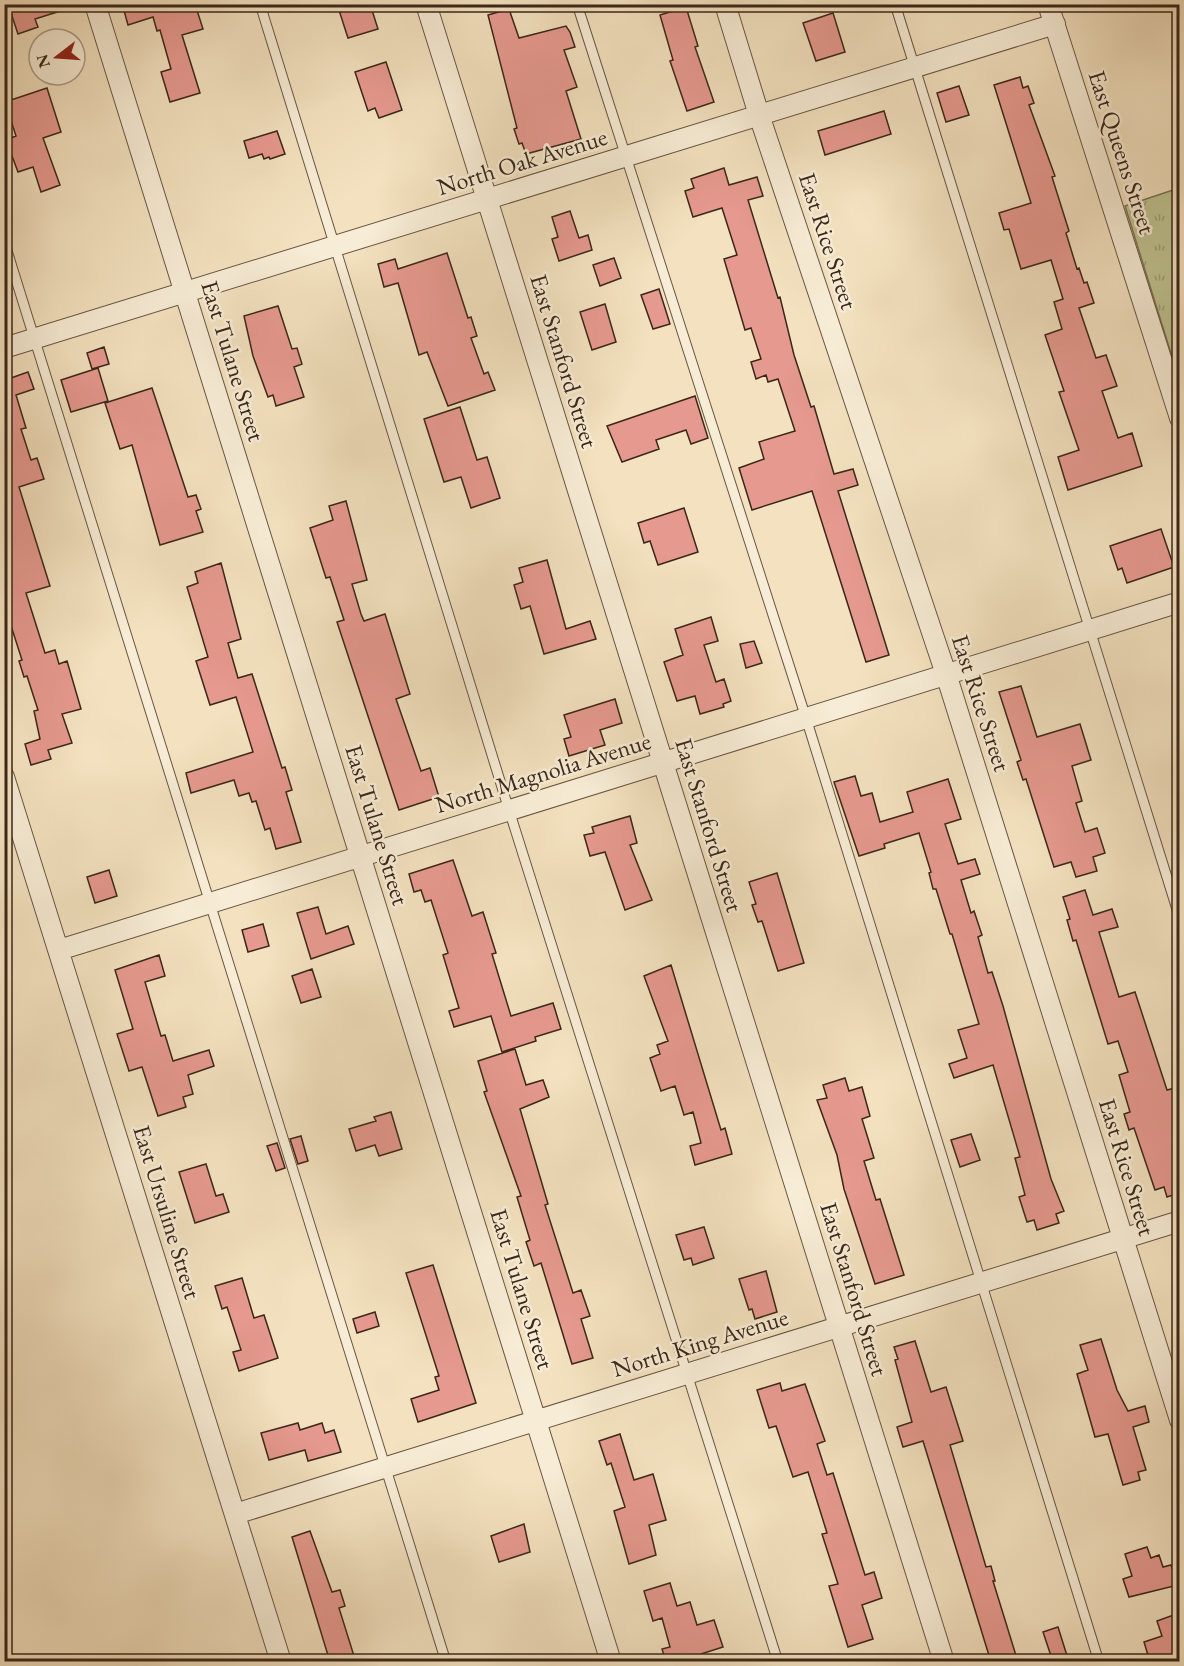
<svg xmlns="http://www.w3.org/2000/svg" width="1184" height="1666" font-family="'EB Garamond',serif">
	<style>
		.grass { fill: url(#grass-tufts); stroke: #7c7455; stroke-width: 1.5 }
		.building { fill: #e6998f; stroke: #3b271a; stroke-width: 1.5 }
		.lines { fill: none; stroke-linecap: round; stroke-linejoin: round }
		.service-casing { stroke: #695643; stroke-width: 11 }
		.minor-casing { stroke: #695643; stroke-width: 22 }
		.service { stroke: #f7ecd5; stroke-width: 9 }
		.minor { stroke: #f7ecd5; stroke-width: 20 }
		.labels { text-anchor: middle; stroke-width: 5; stroke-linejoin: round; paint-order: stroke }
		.street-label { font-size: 24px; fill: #3b271a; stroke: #f7ecd5 }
	</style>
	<defs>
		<pattern id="grass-tufts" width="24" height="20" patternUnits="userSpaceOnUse" patternTransform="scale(1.5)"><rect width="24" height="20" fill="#bec290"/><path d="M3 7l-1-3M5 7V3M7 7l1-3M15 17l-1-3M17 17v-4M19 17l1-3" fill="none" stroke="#9c9e75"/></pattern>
	</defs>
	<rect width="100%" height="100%" fill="#f3e1bf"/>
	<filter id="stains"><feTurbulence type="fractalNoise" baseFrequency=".00333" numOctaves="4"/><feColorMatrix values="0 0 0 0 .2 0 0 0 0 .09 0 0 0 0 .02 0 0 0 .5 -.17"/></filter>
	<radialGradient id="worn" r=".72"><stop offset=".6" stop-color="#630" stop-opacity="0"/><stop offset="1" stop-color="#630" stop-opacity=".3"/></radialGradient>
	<!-- grass -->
	<path class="grass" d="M1179,188H1180L1179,379L1125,206Z"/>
	<!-- building -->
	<path class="building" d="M8,4H69L70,8L35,19L38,27L18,34Z
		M132,4H195L203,29L182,35L200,93L170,102L161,72L171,69L160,30L157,31L153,17L128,25L123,7Z
		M337,4H370L378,29L348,38Z
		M686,7L698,46L695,47L714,102L687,111L670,61L673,60L660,15Z
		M509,9L519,38L566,26L570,32L575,47L564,50L577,87L566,91L581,139L526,154L522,143L519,144L514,129L517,128L488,15Z
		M833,13L845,52L816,61L803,23Z
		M386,62L402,110L379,118L375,108L368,111L355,72Z
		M1020,77L1023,88L1028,86L1034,103L1029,105L1055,176L1052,177L1069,231L1066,233L1077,269L1079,268L1084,283L1087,282L1094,303L1079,308L1096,358L1106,355L1117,386L1102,391L1118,438L1132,433L1142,466L1068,490L1058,457L1079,450L1059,392L1064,391L1045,335L1062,329L1054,302L1063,299L1051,260L1021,269L1009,229L1004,230L999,213L1031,203L994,85Z
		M959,86L969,115L946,122L937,93Z
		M47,88L61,132L43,138L60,185L41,192L33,167L18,172L6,140L16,136L5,102Z
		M884,111L891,134L825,155L818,131Z
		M277,131L285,154L270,159L269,157L264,159L262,154L249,158L244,141Z
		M724,168L729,185L757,177L763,196L748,200L778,298L780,297L794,355L811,407L814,406L834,474L853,469L858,485L838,491L889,655L866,662L812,491L752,510L739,468L764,459L759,442L795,431L778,379L768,382L766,375L756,379L751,362L761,359L751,328L745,330L724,259L737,255L722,208L693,217L685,191L694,188L691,179Z
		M570,211L579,238L588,235L592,250L559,261L552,239L558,237L552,217Z
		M447,253L468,318L471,317L477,336L471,338L484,374L488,372L495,390L448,406L427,352L419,355L398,283L384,287L378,264L395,259L398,269Z
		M614,258L621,278L600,286L593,265Z
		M659,289L670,324L653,329L641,295Z
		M605,304L616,342L592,350L580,312Z
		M278,306L292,349L297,348L302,364L294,367L304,397L276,406L273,395L268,397L253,356L244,316Z
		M104,347L109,364L92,369L87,353Z
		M98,368L108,401L71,412L61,380Z
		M8,370L11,378L28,372L34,389L16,395L26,428L21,429L31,460L37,458L44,479L19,487L50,586L26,593L45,653L55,650L59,664L67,661L81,709L62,714L72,743L48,750L51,759L31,765L25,744L40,739L34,711L38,710L27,676L24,677L19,661L22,660L4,604V371Z
		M152,388L188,497L196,495L201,509L196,511L203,532L160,545L132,445L120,449L105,403Z
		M695,396L708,438L691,444L686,430L656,440L659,449L622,462L607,426Z
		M460,407L477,460L487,457L500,498L471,508L461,477L444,482L424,419Z
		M346,501L367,580L352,584L361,614L364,621L385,614L410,694L396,699L421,771L430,768L439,797L399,810L337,622L344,620L330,577L326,578L310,528L333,520L329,506Z
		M684,508L698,552L658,565L650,541L644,543L638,523Z
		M1161,529L1174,567L1127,583L1122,568L1118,570L1110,546Z
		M547,560L566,629L590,621L596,639L544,654L530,606L521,609L514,585L523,582L519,568Z
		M221,563L241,639L228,643L238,678L252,674L282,768L285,767L292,790L286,792L301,842L276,849L270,828L265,830L256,801L252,802L249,793L239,796L234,780L191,793L186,773L253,752L236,697L210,705L196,661L208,657L187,587L198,583L195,572Z
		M711,617L718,641L704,645L716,682L724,679L731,701L723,704L724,707L700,714L695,696L677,701L664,662L683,655L675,629Z
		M754,641L762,663L746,668L740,644Z
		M1021,686L1037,737L1080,724L1091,760L1072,766L1082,801L1076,803L1085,832L1097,828L1105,853L1093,857L1097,871L1076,877L1071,862L1054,867L1026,779L1023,780L1017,762L1021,760L999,692Z
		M615,699L622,723L600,730L605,745L569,756L564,739L571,737L564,715Z
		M855,776L861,796L872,793L880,822L913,812L907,792L948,779L961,819L945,824L958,864L975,859L980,874L961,880L971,913L974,911L982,935L978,937L988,973L992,972L1003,1006L1051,1179L1064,1211L1056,1214L1059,1223L1037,1230L1034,1220L1027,1222L1019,1197L1025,1195L1015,1158L1020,1157L993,1065L954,1078L949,1064L967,1058L958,1030L979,1024L952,934H950L936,889H933L929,873L931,872L919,833L884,844L885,848L859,856L834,782Z
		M630,816L637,843L630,845L652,900L625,910L605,852L590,856L584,835L594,833L592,827Z
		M453,860L472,916L483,912L496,953L492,954L511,1016L553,1003L561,1029L535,1037L536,1041L502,1052L491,1016L454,1027L449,1011L459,1008L443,955L448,953L431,900L425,902L421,890L414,892L409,874Z
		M109,870L117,896L95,903L87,877Z
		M777,873L804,963L778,971L762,921L758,922L752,905L756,904L749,882Z
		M1085,890L1093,915L1112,909L1118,927L1099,932L1119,997L1135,992L1167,1090L1179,1087V1193L1167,1197L1164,1187L1155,1190L1134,1128L1129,1130L1124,1114L1130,1112L1119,1075L1128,1072L1118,1041L1108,1044L1076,940L1073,941L1067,920L1070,919L1063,897Z
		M318,907L326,934L348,926L354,944L311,959L297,913Z
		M263,924L269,946L248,952L242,930Z
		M159,955L165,976L145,982L161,1036L165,1035L173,1061L209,1050L214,1066L188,1075L193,1094L183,1097L186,1107L158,1116L142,1067L129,1071L117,1034L133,1029L115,970Z
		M671,965L721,1130L725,1128L732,1154L695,1165L690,1146L701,1143L693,1112L684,1115L675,1086L661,1091L650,1058L660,1054L657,1045L668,1041L644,976Z
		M312,969L321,997L301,1003L292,976Z
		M515,1049L526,1085L543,1080L549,1097L520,1109L548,1204L545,1205L573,1293L581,1290L590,1316L581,1319L593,1358L572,1364L541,1263L534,1266L526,1242L530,1240L517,1197L521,1196L484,1092L487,1091L478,1061Z
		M845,1078L849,1091L862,1087L870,1116L862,1119L874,1158L864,1161L876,1200L880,1199L904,1275L875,1284L844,1189L837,1155L817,1100L827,1098L823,1085Z
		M391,1112L402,1149L379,1156L375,1145L356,1151L349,1129L376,1121L374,1117Z
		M971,1134L980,1160L960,1167L951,1140Z
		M301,1136L308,1161L298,1164L290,1139Z
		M277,1143L285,1168L276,1171L267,1146Z
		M206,1164L216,1196L223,1194L229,1212L195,1223L179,1172Z
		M704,1227L714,1258L693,1265L691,1258L684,1260L676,1235Z
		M433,1265L476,1403L418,1422L411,1399L439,1390L435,1377L439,1376L406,1273Z
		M766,1271L777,1312L755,1319L752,1309L749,1310L739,1279Z
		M242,1278L254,1318L264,1315L278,1358L239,1371L233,1352L241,1350L227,1307L222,1309L215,1286Z
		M375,1312L379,1326L357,1333L353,1319Z
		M1101,1339L1117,1390L1128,1411L1145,1406L1149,1422L1133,1427L1146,1470L1138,1472L1140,1480L1123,1485L1108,1434L1095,1437L1077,1374L1088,1370L1080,1345Z
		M915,1341L931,1392L946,1387L963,1441L950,1445L986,1567L991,1566L995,1581H993L1018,1662H991L923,1441L903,1447L897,1427L912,1422L895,1360L898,1359L894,1347Z
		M780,1383L782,1391L805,1384L825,1441L817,1444L827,1475L833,1473L865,1575L874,1572L882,1598L862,1605L873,1639L848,1647L829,1586L838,1584L822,1534L827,1533L808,1472L793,1477L776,1426L769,1428L757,1390Z
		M298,1423L300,1430L322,1423L325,1433L334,1430L341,1452L308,1461L305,1450L269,1460L261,1433Z
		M620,1434L634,1480L653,1474L666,1520L649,1525L656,1555L629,1564L614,1511L625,1507L611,1463L607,1465L599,1441Z
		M524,1524L530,1552L499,1562L491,1536Z
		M310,1531L332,1592L340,1590L345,1606L339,1608L354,1656L336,1662H330L292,1537Z
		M1147,1547L1151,1558L1159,1555L1163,1567L1171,1565L1178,1585L1129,1597L1123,1579L1132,1576L1125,1554Z
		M670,1583L677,1606L690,1602L697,1625L714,1620L723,1647L701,1654L704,1662H666L662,1649L670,1647L662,1618L653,1621L644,1591Z
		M1179,1613V1662H1150L1144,1642L1162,1636L1157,1621Z
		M1058,1627L1069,1662H1053L1043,1632Z"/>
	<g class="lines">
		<defs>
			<path id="service" d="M260,4L509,810L778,1662
				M577,4L806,718L1099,1662
				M895,4L1180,919
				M4,241L446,1662"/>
			<path id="minor" d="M95,4L611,1662
				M426,4L944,1662
				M725,4L759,115L946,674L1180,1420
				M1048,4L1180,418
				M4,348L1055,24
				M4,777L281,1662
				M59,950L1180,602
				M235,1514L1180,1221"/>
		</defs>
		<!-- service casing -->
		<use href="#service" class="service-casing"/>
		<!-- minor casing -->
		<use href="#minor" class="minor-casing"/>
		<!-- service -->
		<use href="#service" class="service"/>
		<!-- minor -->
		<use href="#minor" class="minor"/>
	</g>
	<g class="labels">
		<!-- street labels -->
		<g class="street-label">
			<text transform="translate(1122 152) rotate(72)" y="8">East Queens Street</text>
			<text transform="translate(522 162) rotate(-17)" y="8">North Oak Avenue</text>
			<text transform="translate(828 241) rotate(72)" y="8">East Rice Street</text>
			<text transform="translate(233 361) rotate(73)" y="8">East Tulane Street</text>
			<text transform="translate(564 361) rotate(73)" y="8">East Stanford Street</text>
			<text transform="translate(981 703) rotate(72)" y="8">East Rice Street</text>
			<text transform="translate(543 773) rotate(-17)" y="8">North Magnolia Avenue</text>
			<text transform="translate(377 825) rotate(73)" y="8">East Tulane Street</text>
			<text transform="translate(709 825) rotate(73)" y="8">East Stanford Street</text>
			<text transform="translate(1127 1167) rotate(73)" y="8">East Rice Street</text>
			<text transform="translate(167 1212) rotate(73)" y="8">East Ursuline Street</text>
			<text transform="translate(522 1289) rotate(73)" y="8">East Tulane Street</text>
			<text transform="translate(854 1289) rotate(73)" y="8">East Stanford Street</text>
			<text transform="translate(700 1343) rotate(-17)" y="8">North King Avenue</text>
		</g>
	</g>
	<!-- margin -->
	<rect width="1184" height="1666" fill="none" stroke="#f3e1bf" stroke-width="24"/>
	<rect x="6" y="6" width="1172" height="1654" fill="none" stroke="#3b271a" stroke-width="3"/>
	<rect x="12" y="12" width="1160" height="1642" fill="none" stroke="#3b271a" stroke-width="1.5"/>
	<!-- north arrow -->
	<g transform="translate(57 57) rotate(253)"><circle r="28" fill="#f7ecd5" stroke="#ac9d8a" stroke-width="1.5"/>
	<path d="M0-4.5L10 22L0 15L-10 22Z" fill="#8f2418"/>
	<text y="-9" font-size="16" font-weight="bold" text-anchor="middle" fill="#3b271a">N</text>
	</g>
	<rect width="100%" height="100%" filter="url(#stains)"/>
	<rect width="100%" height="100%" fill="url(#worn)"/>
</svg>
